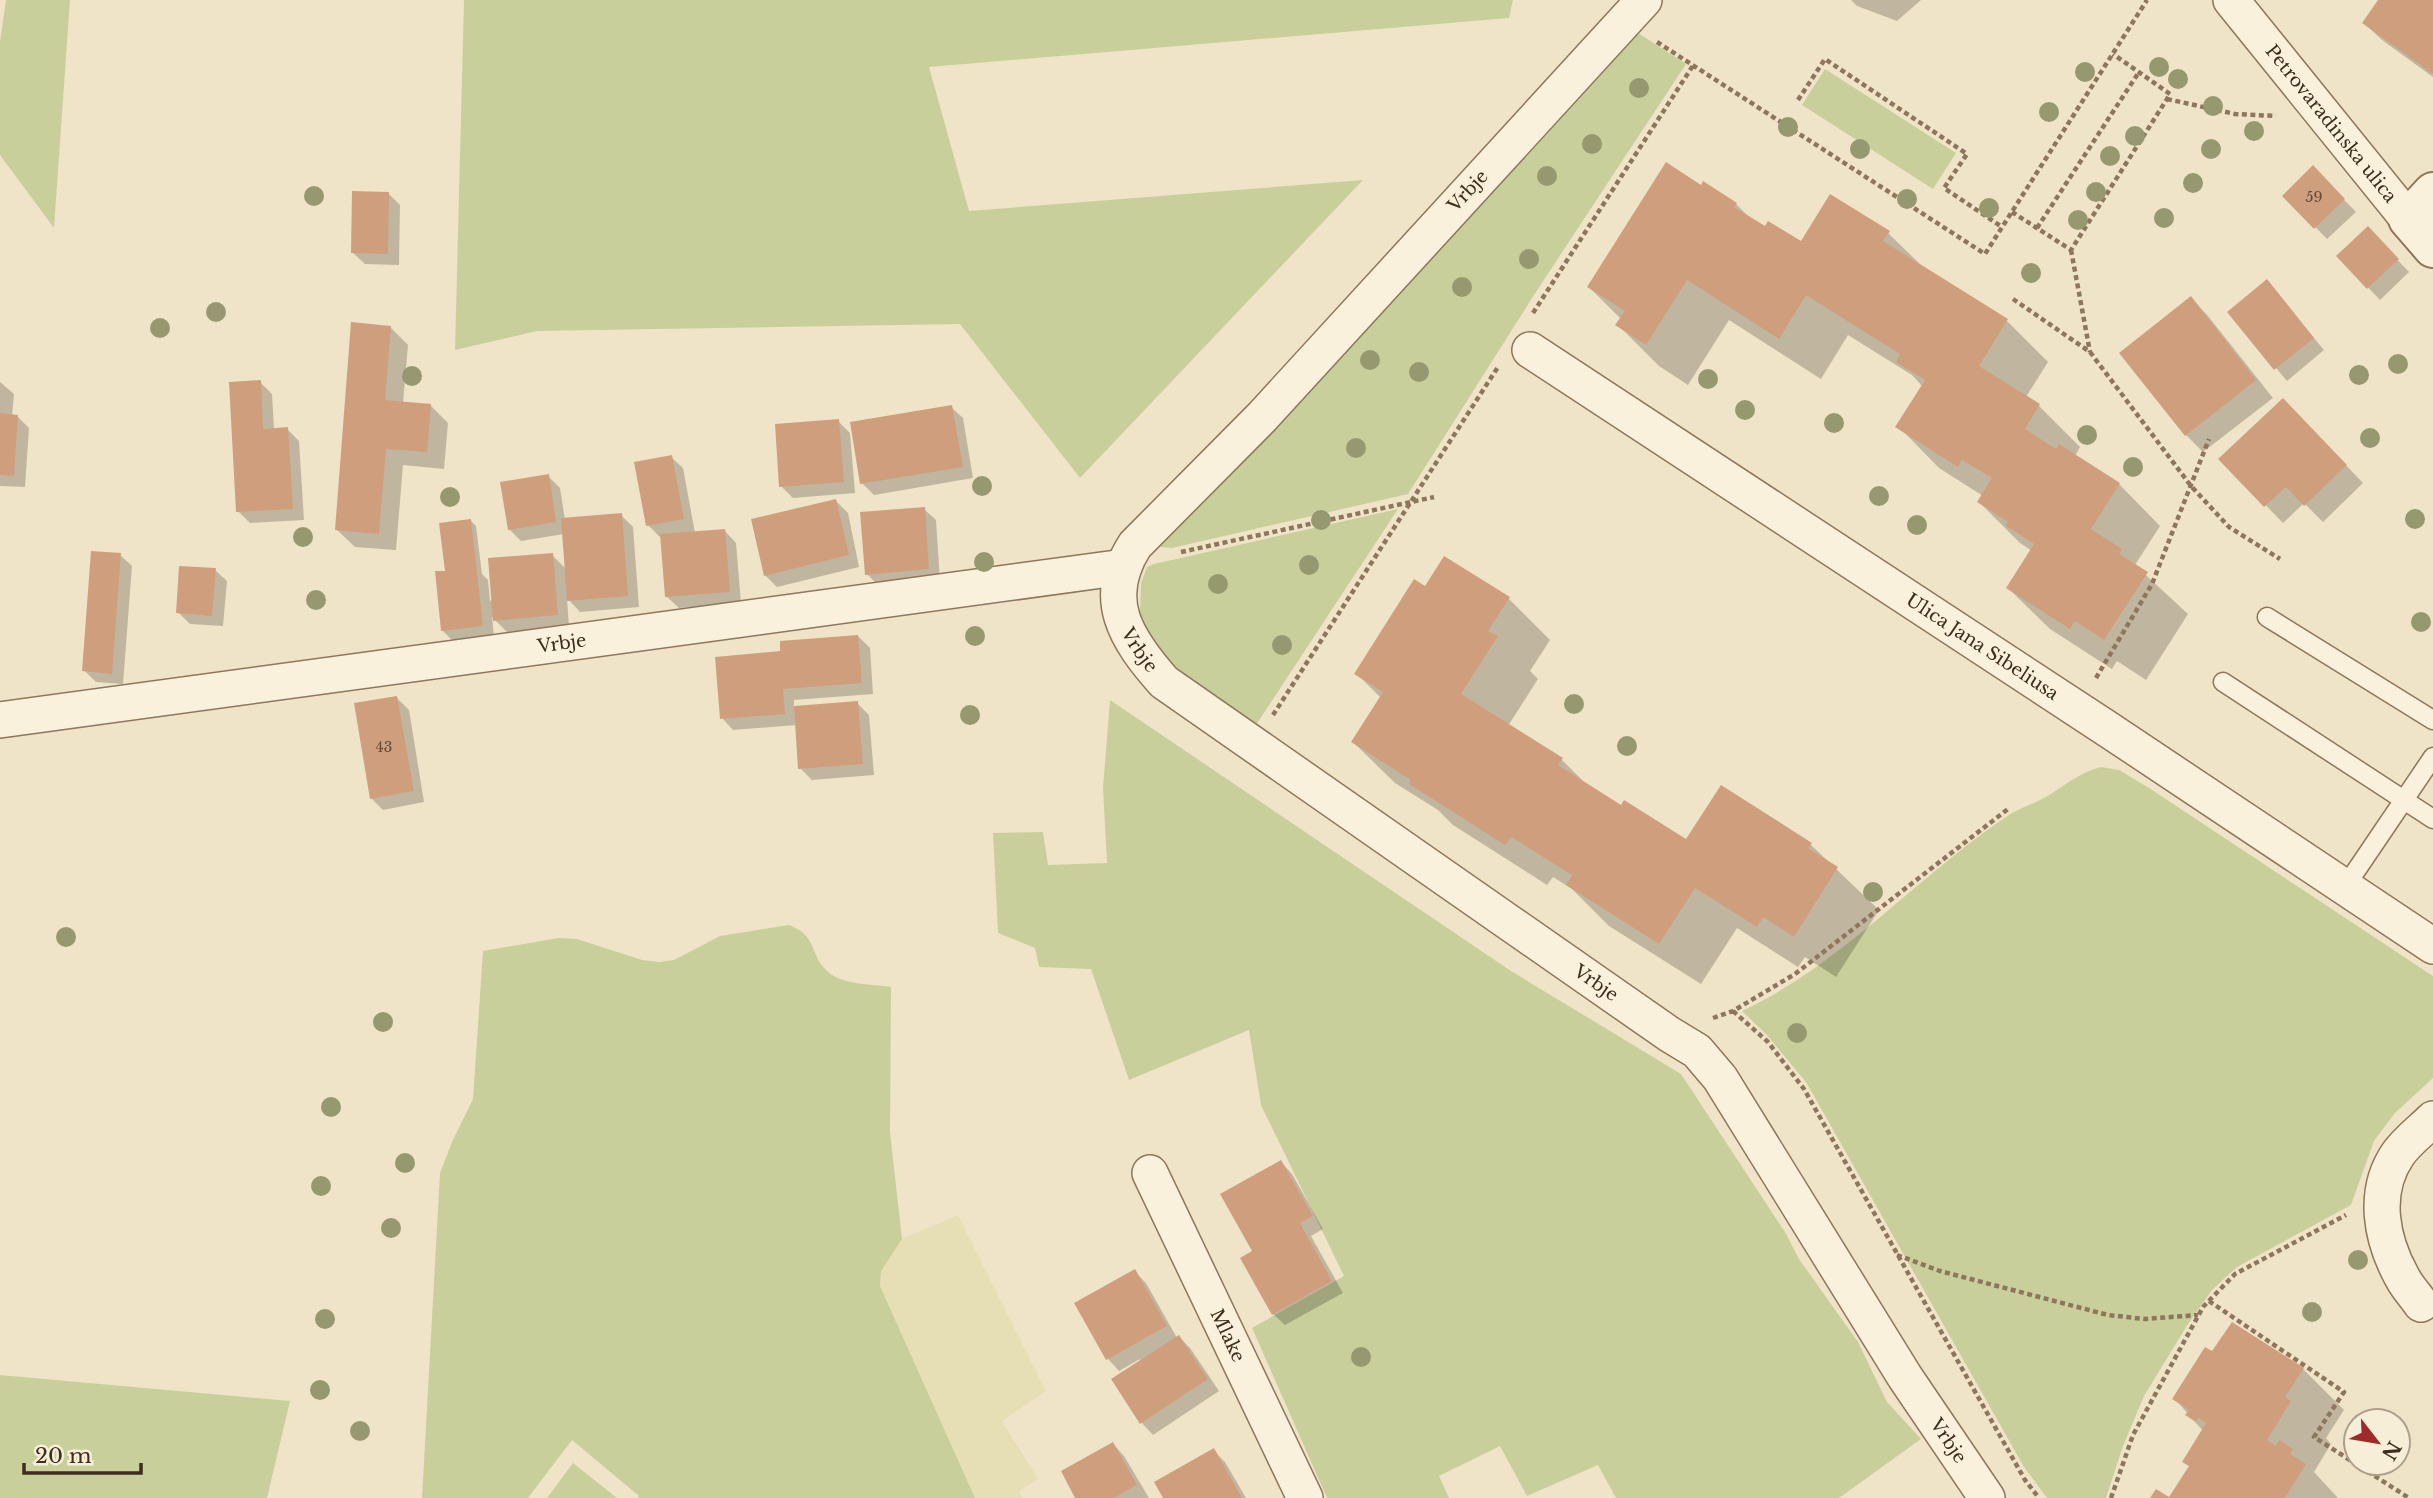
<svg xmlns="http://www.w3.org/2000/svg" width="2433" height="1498" font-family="'Libre Baskerville',serif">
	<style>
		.farmland { fill: #e6deb5 }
		.green { fill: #c9cf9b }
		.shadow { fill: #0003 }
		.building { fill: #cf9f7d }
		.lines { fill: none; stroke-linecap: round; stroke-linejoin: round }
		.service-casing { stroke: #8d765c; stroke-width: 21 }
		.minor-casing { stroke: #8d765c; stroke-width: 38 }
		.tertiary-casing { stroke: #8d765c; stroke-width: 42 }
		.path { stroke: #8d765c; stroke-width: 4.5; stroke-dasharray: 5 3.5; stroke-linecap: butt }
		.service { stroke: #faf1dc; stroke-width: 18 }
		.minor { stroke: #faf1dc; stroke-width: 35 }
		.tertiary { stroke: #faf1dc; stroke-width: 38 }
		.tree { fill: #96986f }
		.labels { text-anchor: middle; stroke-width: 5; stroke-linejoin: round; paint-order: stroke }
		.number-label { font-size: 14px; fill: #624a37 }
		.street-label { font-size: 18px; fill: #3d2e20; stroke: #f7eed8 }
	</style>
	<rect width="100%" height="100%" fill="#f0e4c8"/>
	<!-- farmland -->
	<path class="farmland" d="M958,1215L1046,1391L1002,1421L1038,1479L1019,1491L1022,1498H975L880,1286L881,1271L902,1239Z"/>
	<!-- green -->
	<path class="green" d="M6,0H70L54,228L0,155V42Z
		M464,0H1513L1509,18L929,67L969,211L1363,180L1080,478L960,324L537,331L455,350Z
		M1635,31L1686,64L1534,295L1408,494L1172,548L1160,547Z
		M1825,69L1956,153L1933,189L1802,105Z
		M1398,509L1254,728L1166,663L1144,626L1140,612L1141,583L1147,567L1154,564Z
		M1110,700L1511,971L1681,1074L1785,1232L1799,1259L1858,1342L1887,1402L1921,1439L1839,1498H1616L1598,1465L1527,1496L1500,1446L1439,1476L1449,1498H1327L1252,1328L1344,1276L1261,1105L1249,1030L1129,1080L1091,969L1039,967L1035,948L998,933L993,833L1043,832L1048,865L1107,863L1103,788Z
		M2101,767L2119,770L2149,788L2433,976V1078L2395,1113L2374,1141L2351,1205L2237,1267L2212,1290L2188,1324L2144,1396L2123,1446L2106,1498H2047L2024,1467L1806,1082L1766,1034L1742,1011C1844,963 1919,874 2012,813C2023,807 2035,803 2046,797C2066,785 2078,773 2101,767Z
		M789,925C818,936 809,954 827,971C841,985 872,984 891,987L890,1132L902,1239L881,1271L880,1286L975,1498H638L639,1496L572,1440L528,1498H422L440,1173L452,1142L473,1099L483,951L558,938L577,939L642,960L659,962L674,960L720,936Z
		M0,1375L290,1401L267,1498H0Z
		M573,1463L617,1498H547Z"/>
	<!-- shadow -->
	<path class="shadow" d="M1851,0H1921L1897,21L1857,6Z
		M2380,0H2433V77L2382,40L2364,23Z
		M2313,168L2356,212L2327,239L2285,196Z
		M1702,187L1736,204L1753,221L1801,243L1888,233L1925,269L2006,320L2048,362L2026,397L2039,406L2080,447L2075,456L2119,484L2160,526L2135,565L2188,614L2146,680L2117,661L2112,669L2050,629L2008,588L2032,551L2020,543L1979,502L1983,496L1939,468L1898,426L1923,387L1912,375L1848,335L1821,379L1729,320L1688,385L1659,366L1618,325L1621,319L1589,287Z
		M388,193L400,205L399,265L365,264L353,253Z
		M2367,228L2409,272L2380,300L2338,256Z
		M2267,281L2324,350L2287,381L2229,312Z
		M2191,298L2208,316L2273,398L2203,452L2186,435Z
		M390,327L408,345L403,403L430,405L448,423L444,469L403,465L396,550L355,547L337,530Z
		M0,382L14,394L12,416H17L29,428L25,487L0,486Z
		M260,382L272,394L274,430L287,429L299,441L304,520L250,523L238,511Z
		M951,407L963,418L973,478L874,495L862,483Z
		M2300,417L2363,483L2323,522L2304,503L2283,523L2221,459Z
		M838,421L850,433L855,493L793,498L781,486Z
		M671,457L683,468L695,533L725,531L736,543L741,603L679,608L667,597L662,537H660L648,525Z
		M548,476L560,488L565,520L621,515L633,527L639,607L580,612L567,598L569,627L507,632L492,617L494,637L454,642L442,630L471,521L476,526L482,574L488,580L490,601L552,555L566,569L564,534L521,541L509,529Z
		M836,501L848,513L859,567L777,587L765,575Z
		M924,509L936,520L940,581L879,586L867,574Z
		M120,555L132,566L123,684L96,682L84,670Z
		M1445,558L1509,599L1550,640L1530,671L1538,679L1508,726L1561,759L1588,786L1622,807L1686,842L1810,844L1879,910L1836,977L1805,957L1798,967L1737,928L1701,984L1609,926L1572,889L1553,877L1547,885L1453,825L1438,810L1395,783L1353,742L1381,698L1357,674L1425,588Z
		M215,570L227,581L223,626L190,624L178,612Z
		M858,636L870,648L873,694L794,700V708L857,703L869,715L874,775L812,780L800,768L797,725L733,730L722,718L782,653Z
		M397,698L409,710L424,802L383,810L371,798Z
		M1281,1162L1292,1174L1323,1229L1311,1236L1343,1293L1285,1325L1273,1314L1255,1252Z
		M1135,1272L1146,1283L1177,1338L1179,1337L1190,1348L1219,1391L1153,1435L1142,1423L1141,1362L1140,1359L1119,1371L1108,1359Z
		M2213,1354L2303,1369L2344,1410L2326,1438L2331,1444L2314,1472L2338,1498H2170L2190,1467L2184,1462L2203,1431L2175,1399Z
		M1113,1444L1124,1456L1149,1498H1077Z
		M1213,1450L1225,1462L1246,1498H1165Z"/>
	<!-- building -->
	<path class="building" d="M2378,0H2433V74L2362,23Z
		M1666,162L1701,185L1703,181L1737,203L1734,207L1765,226L1768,221L1801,241L1830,194L1890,231L1883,241L2008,319L1979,366L2040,404L2025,429L2056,449L2059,444L2120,483L2091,529L2122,549L2119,554L2148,572L2104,640L2075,621L2070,629L2006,588L2034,544L2005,525L2008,522L1977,502L1992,478L1962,460L1958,467L1895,427L1925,380L1896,362L1900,354L1806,295L1779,339L1687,280L1646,345L1615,325L1625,311L1587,287Z
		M2313,165L2345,199L2314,229L2282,196Z
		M352,191L389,192L388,254L351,253Z
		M2368,226L2399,259L2367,289L2336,256Z
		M2267,279L2314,338L2274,370L2227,312Z
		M2191,296L2256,380L2185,436L2119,353Z
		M351,322L391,326L385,400L431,404L427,452L386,449L379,534L335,530Z
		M261,380L263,429L288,427L293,509L236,512L229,382Z
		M2283,398L2347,465L2304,506L2286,487L2264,507L2218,459Z
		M952,405L963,467L860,484L850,422Z
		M0,413L18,415L14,476L0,475Z
		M839,419L844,482L779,487L775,424Z
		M672,455L684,519L646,526L634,462Z
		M549,474L556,522L508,530L500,482Z
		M836,499L849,555L764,576L751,519Z
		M925,507L929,569L865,575L860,512Z
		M622,513L628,596L567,601L561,518Z
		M471,519L483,626L441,631L435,571H445L439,523Z
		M725,529L730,592L665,597L660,534Z
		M91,551L121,553L112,674L82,671Z
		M553,553L558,615L493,621L488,558Z
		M1444,556L1510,597L1488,631L1498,636L1461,694L1563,758L1558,765L1621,805L1624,800L1686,839L1721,785L1812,843L1808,848L1838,867L1794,937L1763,917L1757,927L1695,888L1659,944L1566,885L1572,875L1511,837L1505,845L1409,784L1411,780L1351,742L1383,692L1354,674L1414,579L1425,586Z
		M179,566L216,568L212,616L176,613Z
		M858,635L862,683L783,689L785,714L720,719L715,657L780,651V641Z
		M397,696L414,791L370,799L354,703Z
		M858,701L863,764L798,769L794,706Z
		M1281,1160L1313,1216L1300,1223L1332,1281L1272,1315L1240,1258L1252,1251L1220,1194Z
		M1135,1269L1167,1326L1106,1360L1074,1303Z
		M2232,1322L2304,1368L2285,1397L2291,1401L2267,1440L2276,1446L2279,1440L2293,1449L2290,1454L2306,1464L2285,1498H2150L2156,1489L2169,1497L2189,1466L2182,1462L2206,1423L2198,1418L2196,1422L2185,1415L2189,1410L2172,1399L2205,1347L2212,1351Z
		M1179,1335L1208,1379L1140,1424L1111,1379Z
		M1113,1442L1137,1485L1114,1498H1075L1061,1471Z
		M1214,1448L1242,1498H1163L1154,1482Z"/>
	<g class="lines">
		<defs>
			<path id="service" d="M2267,617L2433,720
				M2223,682L2433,819
				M2345,887L2433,757"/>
			<g id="minor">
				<path id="s1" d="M1644,0L1262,417L1135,545C1100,599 1126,639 1164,682L1669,1034L1697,1051L1720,1078L1905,1377L1987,1498"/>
				<path id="s2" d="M2231,0L2408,219"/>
				<path id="s3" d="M1530,350L2109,730L2433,946"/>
				<path id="s4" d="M0,720L1124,567"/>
				<path id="s5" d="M1150,1173L1305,1498"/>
				<path d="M2421,1304C2415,1295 2407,1287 2402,1277C2381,1239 2372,1192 2398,1154C2407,1141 2422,1130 2433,1119"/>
			</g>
			<path id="tertiary" d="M2433,192L2408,219L2433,248"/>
		</defs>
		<!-- service casing -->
		<use href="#service" class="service-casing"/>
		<!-- minor casing -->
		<use href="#minor" class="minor-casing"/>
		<!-- tertiary casing -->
		<use href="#tertiary" class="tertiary-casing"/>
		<!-- path -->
		<path class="path" d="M1657,42L1985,254L2147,0
			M2167,99L2235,114L2276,116
			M1798,100L1825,59L1967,154L1944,188L2002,227
			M2012,212L2071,250L2167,99L2170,94L2113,54
			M2037,228L2139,72
			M2071,250L2090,352
			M2013,299L2090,352L2191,486L2229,527L2280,559
			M1533,313L1694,64
			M1181,552L1434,497
			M2096,678L2152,584L2209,439
			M1273,715L1498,367
			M1733,1011L1768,1042L1804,1089L2025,1480L2039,1498
			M1713,1018L1733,1011L1795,974L2008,809
			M1897,1255L1940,1271L2108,1315L2145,1319L2198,1315
			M2209,1301L2344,1392L2314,1437L2409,1498
			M2111,1498L2133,1435L2203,1307L2235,1274L2346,1215"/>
		<!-- service -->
		<use href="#service" class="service"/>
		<!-- minor -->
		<use href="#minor" class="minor"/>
		<!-- tertiary -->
		<use href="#tertiary" class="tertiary"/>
	</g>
	<!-- trees -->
	<g class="tree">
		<circle cx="2159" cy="67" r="10"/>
		<circle cx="2085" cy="72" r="10"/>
		<circle cx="2178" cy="79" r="10"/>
		<circle cx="1639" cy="88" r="10"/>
		<circle cx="2213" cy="106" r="10"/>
		<circle cx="2049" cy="112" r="10"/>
		<circle cx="1788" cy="127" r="10"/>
		<circle cx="2254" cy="131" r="10"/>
		<circle cx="2135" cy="136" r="10"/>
		<circle cx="1592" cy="144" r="10"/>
		<circle cx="1860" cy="149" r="10"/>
		<circle cx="2211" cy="149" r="10"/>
		<circle cx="2110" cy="156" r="10"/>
		<circle cx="1547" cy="176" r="10"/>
		<circle cx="2193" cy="183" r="10"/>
		<circle cx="2096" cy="192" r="10"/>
		<circle cx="314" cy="196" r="10"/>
		<circle cx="1907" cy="199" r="10"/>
		<circle cx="1989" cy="208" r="10"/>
		<circle cx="2164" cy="218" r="10"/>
		<circle cx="2078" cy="220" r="10"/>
		<circle cx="1529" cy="259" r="10"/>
		<circle cx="2031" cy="273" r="10"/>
		<circle cx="1462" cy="287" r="10"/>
		<circle cx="216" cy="312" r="10"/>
		<circle cx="160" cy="328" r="10"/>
		<circle cx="1370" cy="360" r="10"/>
		<circle cx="2398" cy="364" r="10"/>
		<circle cx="1419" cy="372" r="10"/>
		<circle cx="2359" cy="375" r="10"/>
		<circle cx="412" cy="376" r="10"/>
		<circle cx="1708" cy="379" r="10"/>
		<circle cx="1745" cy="410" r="10"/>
		<circle cx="1834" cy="423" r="10"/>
		<circle cx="2087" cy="435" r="10"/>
		<circle cx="2370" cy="438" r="10"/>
		<circle cx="1356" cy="448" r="10"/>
		<circle cx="2133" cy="467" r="10"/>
		<circle cx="982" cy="486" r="10"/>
		<circle cx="1879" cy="496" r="10"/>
		<circle cx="450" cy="497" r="10"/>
		<circle cx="2415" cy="519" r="10"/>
		<circle cx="1321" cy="520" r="10"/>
		<circle cx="1917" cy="525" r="10"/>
		<circle cx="303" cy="537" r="10"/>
		<circle cx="984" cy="562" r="10"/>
		<circle cx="1309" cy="565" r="10"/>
		<circle cx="1218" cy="584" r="10"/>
		<circle cx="316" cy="600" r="10"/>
		<circle cx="2421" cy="622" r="10"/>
		<circle cx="975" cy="636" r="10"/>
		<circle cx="1282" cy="645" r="10"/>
		<circle cx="1574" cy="704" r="10"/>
		<circle cx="970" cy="715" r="10"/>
		<circle cx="1627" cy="746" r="10"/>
		<circle cx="1873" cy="892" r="10"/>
		<circle cx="66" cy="937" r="10"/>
		<circle cx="383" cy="1022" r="10"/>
		<circle cx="1797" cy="1033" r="10"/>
		<circle cx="331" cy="1107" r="10"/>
		<circle cx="405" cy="1163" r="10"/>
		<circle cx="321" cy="1186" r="10"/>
		<circle cx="391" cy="1228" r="10"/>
		<circle cx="2358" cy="1260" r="10"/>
		<circle cx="2312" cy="1312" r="10"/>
		<circle cx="325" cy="1319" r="10"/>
		<circle cx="1361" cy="1357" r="10"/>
		<circle cx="320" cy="1390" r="10"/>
		<circle cx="360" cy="1431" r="10"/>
	</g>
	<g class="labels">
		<!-- number labels -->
		<g class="number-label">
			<text x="2314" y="202">59</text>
			<text x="384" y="752">43</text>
		</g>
		<!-- street labels -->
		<g class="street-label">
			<text dy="6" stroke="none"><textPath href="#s2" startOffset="159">Petrovaradinska ulica</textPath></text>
			<text transform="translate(1468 191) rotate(-47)" y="6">Vrbje</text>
			<text dy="6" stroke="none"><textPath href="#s4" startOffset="567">Vrbje</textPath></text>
			<text dy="6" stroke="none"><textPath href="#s3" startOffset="541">Ulica Jana Sibeliusa</textPath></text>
			<text dy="6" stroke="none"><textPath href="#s1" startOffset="859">Vrbje</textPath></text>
			<text dy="6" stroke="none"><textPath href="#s1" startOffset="1426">Vrbje</textPath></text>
			<text dy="6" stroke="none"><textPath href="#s5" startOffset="180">Mlake</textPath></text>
			<text dy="6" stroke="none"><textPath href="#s1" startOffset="2012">Vrbje</textPath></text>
		</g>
	</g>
	<!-- north arrow -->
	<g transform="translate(2377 1442) rotate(121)"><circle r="33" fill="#f7eed8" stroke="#ada18e" stroke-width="2"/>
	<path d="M0-5L12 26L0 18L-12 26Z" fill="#9e2a2b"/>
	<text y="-10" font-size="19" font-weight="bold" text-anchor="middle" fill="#3d2e20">N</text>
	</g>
	<!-- scale -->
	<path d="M24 1463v10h117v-10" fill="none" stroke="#3d2e20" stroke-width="3.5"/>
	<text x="35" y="1463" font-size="21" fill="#3d2e20" stroke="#f7eed8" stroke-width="5" paint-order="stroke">20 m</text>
</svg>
